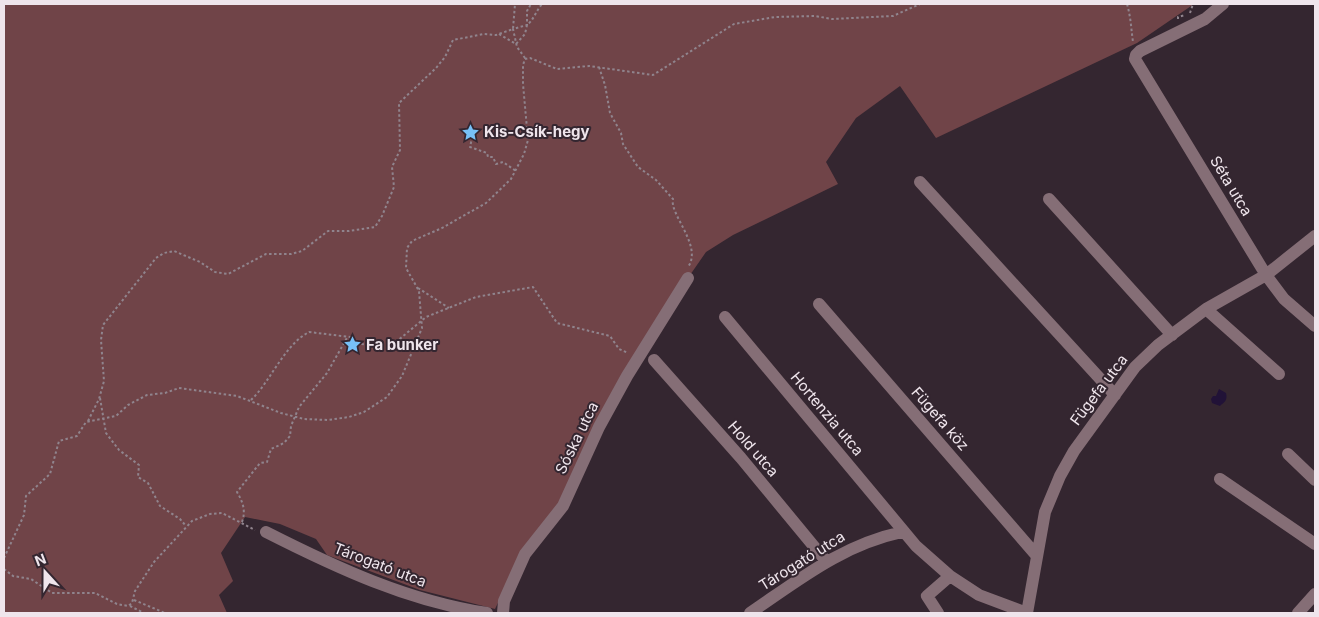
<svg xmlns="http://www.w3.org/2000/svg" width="1319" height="617" font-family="Inter,sans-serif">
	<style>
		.green { fill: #704448 }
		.water { fill: #211237 }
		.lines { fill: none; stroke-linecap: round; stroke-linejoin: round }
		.path { stroke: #90848d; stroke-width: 2; stroke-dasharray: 2.5 2.5; stroke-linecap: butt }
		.minor { stroke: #856e76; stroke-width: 12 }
		.labels { text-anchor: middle; stroke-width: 4; stroke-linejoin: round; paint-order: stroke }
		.poi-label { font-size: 15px; font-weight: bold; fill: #efe5ec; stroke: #342630; text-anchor: start }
		.street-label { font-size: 15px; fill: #efe5ec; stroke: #342630 }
	</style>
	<rect width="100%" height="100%" fill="#342630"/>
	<!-- green -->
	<path class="green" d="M4,4H1194L1137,43L936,138L900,86L856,118L826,162L838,184L733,235L706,252L688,278L555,512L527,543L495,609L420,590L327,555L316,539L280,524L245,517L221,553L233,581L219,595L227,613H4Z"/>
	<!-- water -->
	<path class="water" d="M1219,389L1226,393C1228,401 1224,402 1220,406L1212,403L1211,399L1213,396H1216Z"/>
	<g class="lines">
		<!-- path -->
		<path class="path" d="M1127,4C1131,18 1131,28 1133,42
			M1159,4H1171
			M1190,13L1193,4
			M1178,19V17L1185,15
			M499,34L516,44L525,34L527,25C533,21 536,11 542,4
			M525,58L517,47L513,29L527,25V11L531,4
			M599,67L605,85L610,113L621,133L623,144L638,167L656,180L673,199C669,214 703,246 688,267
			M468,133L472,138L470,147L487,153L488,157H493L496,164L503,162L516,171
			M418,288L449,308
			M100,398L106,433L119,450L139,465L138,477L148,483L160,506L180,519L186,526
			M251,400C271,381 284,345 309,332L350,337L360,344L383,346L396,342L426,317L476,297L533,287L557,323L610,336L619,349L628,353
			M88,421L99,399L104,381L101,340L103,325L156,258L164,253L174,251L200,262L215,272L228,274L266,254H291L302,251L328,231H349L375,227L382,216L394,187L392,167L400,150L399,103L436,68L445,57L453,40L484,34L496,35L513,29L515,4
			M242,522C246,511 243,502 237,492L260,463L267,462L271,449L284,443L290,436L291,426L299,407L327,373L348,336
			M4,558L24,515L26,496L50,474L59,441L77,436L86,422L116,416L128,405L147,395L165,393L179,388L237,396L281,413L304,419L328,420L349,417L364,412L387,397L402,376L422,328L419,291L406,268L407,248L412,241L442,228L486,203L511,179L524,154L528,140L523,84V65L525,59L530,58L557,69L589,66L653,75L734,24L775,17L815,16L832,19L893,16L920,4
			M4,569L13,576L31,579L52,593H95L117,604L128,606L132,603L135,591L154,562L192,521L210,514L222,513L255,530
			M134,600L165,613
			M130,606L144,613"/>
		<!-- minor -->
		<path class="minor" d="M1223,4L1205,19L1140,51L1136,55L1135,59L1266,275L1284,299L1315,326
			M920,182L1115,395
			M1049,199L1172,335
			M819,304L1037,556
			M1206,309L1279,374
			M725,317L916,546L950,576L979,595L1027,613
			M654,360L741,458L826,561
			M1288,454L1315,480
			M1220,479L1315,544
			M266,532C337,568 408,601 487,613
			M503,613L504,601L525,554L563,506L599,427L627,376L688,278
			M750,613C800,579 842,545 902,532
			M938,613L927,596L950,576
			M1027,613L1045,512L1060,476L1074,451L1135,367L1158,345L1206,309L1266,275L1315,236
			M1298,613L1315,594"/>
	</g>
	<!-- icons -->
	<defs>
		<symbol id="sight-bare" viewBox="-9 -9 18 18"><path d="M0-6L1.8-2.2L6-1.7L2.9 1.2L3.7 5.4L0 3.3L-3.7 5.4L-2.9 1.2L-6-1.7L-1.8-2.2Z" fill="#77c0f7" stroke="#342630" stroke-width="2.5" paint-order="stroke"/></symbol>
	</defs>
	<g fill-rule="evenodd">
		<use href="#sight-bare" x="458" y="120" width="25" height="25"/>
		<use href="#sight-bare" x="340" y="332" width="25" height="25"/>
	</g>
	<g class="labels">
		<!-- poi labels -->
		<g class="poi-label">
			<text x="484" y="137">Kis-Csík-hegy</text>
			<text x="366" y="350">Fa bunker</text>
		</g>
		<!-- street labels -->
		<g class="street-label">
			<text transform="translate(1231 186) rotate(59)" y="5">Séta utca</text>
			<text transform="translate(1099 390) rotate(-53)" y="5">Fügefa utca</text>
			<text transform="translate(827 414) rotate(50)" y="5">Hortenzia utca</text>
			<text transform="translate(940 419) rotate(49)" y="5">Fügefa köz</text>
			<text transform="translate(577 438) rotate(-64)" y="5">Sóska utca</text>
			<text transform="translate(753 449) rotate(49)" y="5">Hold utca</text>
			<text transform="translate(802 561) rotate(-32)" y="5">Tárogató utca</text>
			<text transform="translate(380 565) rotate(21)" y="5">Tárogató utca</text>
		</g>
	</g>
	<!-- border -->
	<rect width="1319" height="617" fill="none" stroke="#efe5ec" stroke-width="10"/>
	<!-- north arrow -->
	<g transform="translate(45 572) rotate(339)" stroke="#342630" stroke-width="4" paint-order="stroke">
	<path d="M0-4L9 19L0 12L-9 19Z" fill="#efe5ec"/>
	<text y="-8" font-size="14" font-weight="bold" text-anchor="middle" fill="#efe5ec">N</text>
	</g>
</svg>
